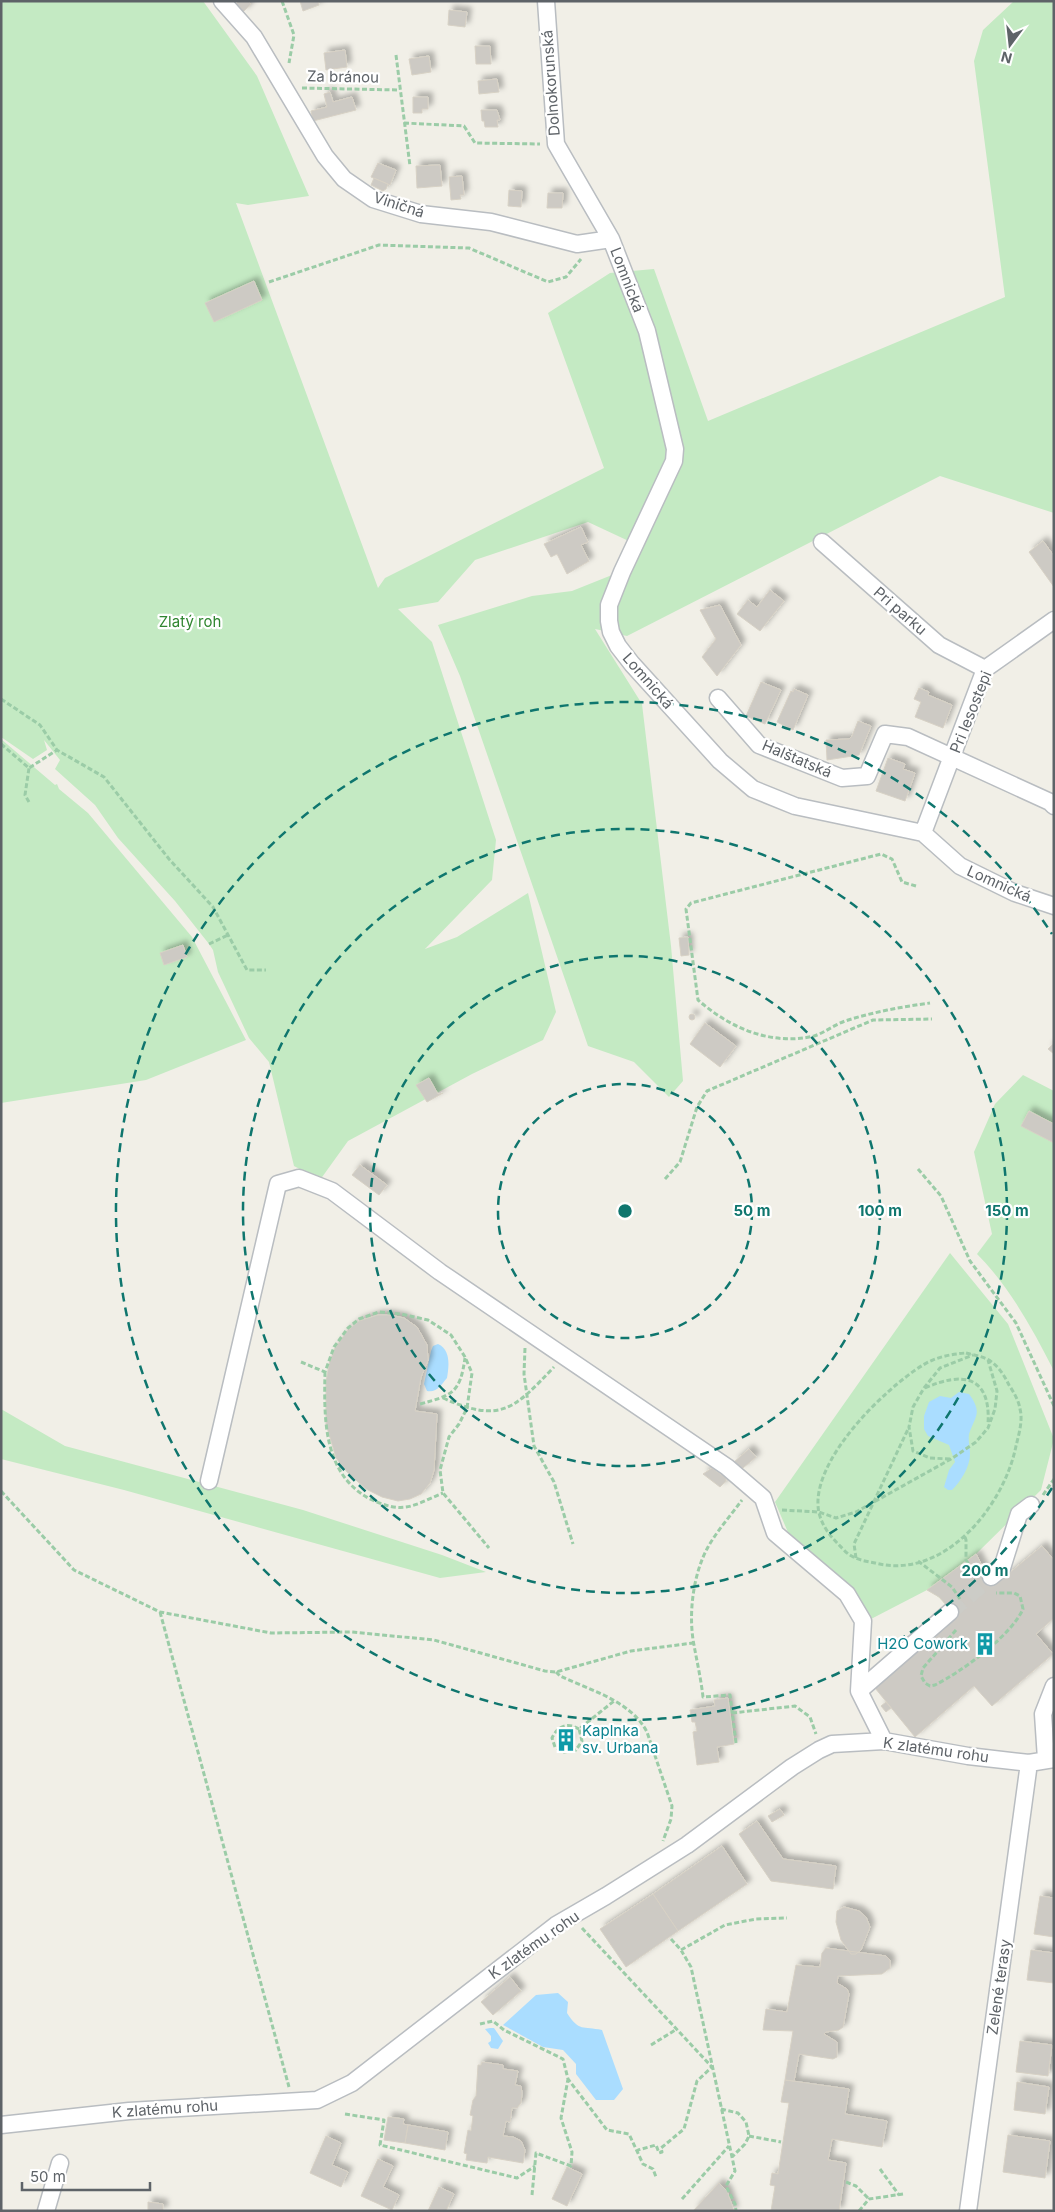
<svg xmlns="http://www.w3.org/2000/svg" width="1055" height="2212" font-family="Inter,sans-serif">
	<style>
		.green { fill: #c4eac3 }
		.water { fill: #adf }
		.building { fill: #cdcac4; stroke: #d7d1c5; filter: url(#shadow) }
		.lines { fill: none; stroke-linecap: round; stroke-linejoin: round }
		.minor-tunnel { stroke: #ccccc7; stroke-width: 16; stroke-dasharray: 16 8; stroke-linecap: butt }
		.minor-casing { stroke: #b9bdc1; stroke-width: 19 }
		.path { stroke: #9bcca7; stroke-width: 3; stroke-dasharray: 5 2.5; stroke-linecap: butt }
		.minor { stroke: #fff; stroke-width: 16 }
		.ring { fill: none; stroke: #0f766e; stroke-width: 2.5; stroke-dasharray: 9 6 }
		.labels { text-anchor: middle; stroke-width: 4.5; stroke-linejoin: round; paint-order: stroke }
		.street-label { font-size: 15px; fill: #5e6368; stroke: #fff }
		.park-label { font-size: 15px; fill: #308630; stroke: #fff }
		.culture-label { font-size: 15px; fill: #0d838f; stroke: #fff; text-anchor: end }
		.centre { fill: #0f766e; stroke: #fff; stroke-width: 2.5 }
		.ring-label { font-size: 15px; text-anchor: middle; font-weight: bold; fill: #0f766e; stroke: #fff; stroke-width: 4.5; stroke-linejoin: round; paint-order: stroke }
	</style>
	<defs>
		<filter id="shadow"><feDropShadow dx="4.5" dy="-4.5" stdDeviation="2.5" flood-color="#0004"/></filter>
	</defs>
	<rect width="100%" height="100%" fill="#f1efe7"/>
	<!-- green -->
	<path class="green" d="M1,1H203L257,76L309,196L248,205L236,203L378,588L385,578L604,468L548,313L610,273L654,269L708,421L1005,297L974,61L983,30L1014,1H1054V513L940,476L627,636L595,629L642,704L671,946L683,1081L669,1097L634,1062L588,1046L460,676L438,625L532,596L572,591L612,575L633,543L588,522L475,560L438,602L398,609L432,642L496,840L492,880L425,949L457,937L528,893L556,1012L543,1040L472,1074L348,1141L320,1180L294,1166L269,1062L249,1038L218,972L213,950L209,944L175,901L118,838L95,805L55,769L60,760L44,740L47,750L33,759L1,737Z
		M1,739L55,785L57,784L59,789L88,813L192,937L246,1040L146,1080L1,1103Z
		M1023,1075L1054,1091V1371C1033,1330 1010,1287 977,1254L992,1234L974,1152L995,1104Z
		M950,1253L1008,1324L1054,1439L1041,1490L976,1554L982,1567L991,1577L1002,1579L1011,1577L906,1674L947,1627C955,1610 942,1597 927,1590L871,1619L850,1587L790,1537L775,1502Z
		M1,1409L65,1446L303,1510L442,1555L486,1572L440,1578L124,1490L1,1459Z"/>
	<!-- water -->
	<path class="water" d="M438,1344C451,1350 449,1366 447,1378C441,1385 437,1393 427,1391L424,1384L431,1351L433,1346Z
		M959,1392L969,1394C983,1413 975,1416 969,1434C968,1441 970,1448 970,1454C970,1467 961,1481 952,1490H948L944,1487L949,1470L955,1462L949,1445L928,1436L924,1429V1416L929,1402L940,1396L951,1398Z
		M558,1993L568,2002L567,2013C579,2032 583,2026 602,2030L623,2089L614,2100H596L576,2074V2064L563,2050L543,2047L503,2025L536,1995Z
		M490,2028H494L503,2041L498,2049L491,2048L488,2043L491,2041V2036L485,2029Z"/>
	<!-- building -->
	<path class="building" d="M239,1H248L251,4L243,12L236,4Z
		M300,1H318L319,5L303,11Z
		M449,10L467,12L465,27L448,25Z
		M475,46H490L491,64H476Z
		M345,50L347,67L326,70L324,53Z
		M429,56L431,72L412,75L409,59Z
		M497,79L499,92L479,94L478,81Z
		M330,92L333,102L352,97L356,110L313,121L311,111L327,107L324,94Z
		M413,97H428V109H422V113H413Z
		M481,110H497L500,120H497L498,127H485L484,121H482Z
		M378,163L396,170L390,185L371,177Z
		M440,165L442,186L417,188L416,166Z
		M462,176L464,195H460L461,199L451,200L449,177Z
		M374,178L388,184L386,189L383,191L371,185Z
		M509,190L522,191L521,207L508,206Z
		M548,193H563L562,208H547Z
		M254,281L262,300L214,322L205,303Z
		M581,527L588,542L581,545L589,561L567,574L557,554L551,557L544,544Z
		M1043,541L1054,556V587L1029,552Z
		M770,590L784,601L760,631L737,614L748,600L757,607Z
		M720,605L741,645L717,676L702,657L716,639L700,610Z
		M761,682L781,690L765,724L746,716Z
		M919,688L929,692L928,695L952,705L943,728L915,717L921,702L914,699Z
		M794,689L808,695L793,730L777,722L791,691L793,692Z
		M858,721L871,726L859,755L827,760L826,740L849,739L852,736Z
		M888,758L905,764L903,769L915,773L905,801L876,791Z
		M688,937L689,955L681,956L679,938Z
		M183,945L187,957L164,965L160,953Z
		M689 1017a3 3 0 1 1 6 0a3 3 0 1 1-6 0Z
		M705,1023L736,1046L720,1067L690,1044Z
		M1054,1043V1054L1048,1049Z
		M429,1078L438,1094L443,1093L427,1102L416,1085Z
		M1029,1111L1054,1124V1143L1021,1126Z
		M360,1165L387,1185L379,1195L352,1175Z
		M378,1315H390L404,1318L417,1327L427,1345L428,1360L421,1377L415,1411L437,1414L434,1470L430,1483L421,1494L410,1499L398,1501L382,1497L366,1489L347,1472L336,1458L326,1424V1382L329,1364L335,1348L348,1330L359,1321Z
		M749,1449L756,1457L743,1468H740L734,1462Z
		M712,1468L726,1478V1481L720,1487L703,1474Z
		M1042,1546L1054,1560V1618L1036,1634L1053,1654L992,1706L974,1686L915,1737L875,1688L947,1627L949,1621L948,1607L939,1597L927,1590L976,1554L987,1575L1002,1579Z
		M728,1698L734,1744L717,1747L719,1762L697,1765L693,1732L697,1731L695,1722H692L690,1710L715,1706L714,1700Z
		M886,1702L891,1708L886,1712L881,1706Z
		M566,1735L571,1740L565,1746L560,1740Z
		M780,1809L784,1815L772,1822L768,1816Z
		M757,1821L783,1859L836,1866L833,1889L771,1881L739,1834Z
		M722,1846L747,1884L678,1931L653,1894Z
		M653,1894L678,1931L626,1967L600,1929Z
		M1040,1896L1054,1898V1937L1034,1934Z
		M844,1907L859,1911L866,1917L870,1927L861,1950L856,1954H851L841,1940L836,1922L837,1911Z
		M826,1948L886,1956L890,1960V1968L882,1974L838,1976L837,1983L847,1989L849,1994L843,2027L839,2030L826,2032L824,2034L837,2042V2057L833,2059L799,2054L794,2081L785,2080L793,2031L763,2030L766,2009L787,2012L796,1965L820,1967L822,1953Z
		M1031,1950L1054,1953V1983L1027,1980Z
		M510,1977L521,1991L493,2015L481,2002Z
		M1020,2041L1052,2045L1048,2076L1016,2072Z
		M482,2062L503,2065V2069L518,2071L515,2085L521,2086L522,2093L521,2103L517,2108H512L510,2122L506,2121L503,2136L513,2137L521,2141L525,2150L523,2163L488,2157L487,2163L466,2160L467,2154L464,2153L468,2130L471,2131L473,2116L470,2115L473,2100L476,2096L478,2065H481Z
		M785,2080L849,2089L845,2114L887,2121L882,2147L832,2139L828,2160L846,2163L839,2211H771L775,2186L770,2185L772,2173L778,2174L789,2103L781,2102Z
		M1017,2082L1049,2087L1045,2114L1014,2110Z
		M388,2117L404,2119L403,2124L408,2125L405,2143L384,2140Z
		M408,2125L448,2132L445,2150L405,2143Z
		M1008,2135L1050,2141L1045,2178L1003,2172Z
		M326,2136L341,2143L332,2165L348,2172L341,2187L310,2173Z
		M378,2159L393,2166L383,2187L399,2195L392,2210L361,2196Z
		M567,2167L582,2174L567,2206L552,2199Z
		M719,2183L727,2191L734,2211H693Z
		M439,2187L454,2194L446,2211H428Z
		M148,2202L163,2204V2211H148Z"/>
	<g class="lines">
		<!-- minor-tunnel -->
		<path class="minor-tunnel" d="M950,1612L991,1577"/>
		<defs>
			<path id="minor" d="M222,1L254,37L325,156L344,179L373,199L421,214L491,222L577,244L611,239
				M546,1L556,144L611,239L647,331L675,449L674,461L622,572L609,605V621L611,632L618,646L632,664L720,761L753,789L795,806L923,833L960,866L1015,893L1054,906
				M822,542L939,645L985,669
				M718,698L759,745L842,778L867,776L885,734L908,737L1050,802L1054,806
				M923,833L985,669L1054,620
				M209,1481L278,1184L299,1178L332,1191L440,1272L727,1467L763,1498L775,1533L847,1594L863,1621L859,1691L884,1741
				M991,1577L1002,1568L1019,1514L1031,1505
				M859,1691L950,1612
				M1046,1759L1043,1714L1054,1686
				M1,2125L129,2111L317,2100L352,2083L556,1925L606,1896L687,1845L792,1767L819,1750L832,1744L884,1741L968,1756L1029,1763L1054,1759
				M46,2211L60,2163
				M968,2211L1029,1763"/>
		</defs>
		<!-- minor casing -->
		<use href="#minor" class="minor-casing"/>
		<!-- path -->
		<path class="path" d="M282,1L294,35L289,63
			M396,55L410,166
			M302,88L399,90
			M404,123L464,126L475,143L540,144
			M269,282L379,245L469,248L548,282L566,277L581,259
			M1,699L40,725L57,750L104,777L169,859L213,907L247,970H266
			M1,744L29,768L57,750
			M29,802L25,795L29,768
			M916,886L902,882L892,859L881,854L691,903L686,909L698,1000C730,1028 771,1046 814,1036C824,1033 834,1025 845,1021C873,1012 901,1007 930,1003
			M209,944L228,935
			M918,1169L941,1196L970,1261L1016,1323L1054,1406
			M665,1179L680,1162L697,1107L707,1091L873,1020L932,1019
			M525,1348L524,1374L534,1446L554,1482L573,1544
			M966,1353C973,1355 981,1356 987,1359C998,1365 1004,1375 1009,1385C1013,1391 1019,1401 1020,1409C1023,1420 1019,1434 1016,1446C1004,1506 944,1581 875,1563C864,1561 852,1559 844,1550C833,1539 823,1529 819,1513C808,1463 884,1389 923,1365C936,1357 951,1354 966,1353Z
			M301,1362L325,1372L334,1347L348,1328L359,1319L379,1312L401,1314L428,1320L451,1335L465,1357L472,1373L467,1408L459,1424L449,1437L440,1470L443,1493L489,1548
			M325,1372C324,1419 323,1474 370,1499C383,1505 397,1510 411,1506C422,1503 433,1497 443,1493
			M925,1388C963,1371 991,1376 988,1424
			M443,1398C501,1424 514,1409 554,1367
			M420,1404C453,1395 460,1393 465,1358
			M950,1459L930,1458L913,1451L909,1427L913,1407L924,1388L940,1368L973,1355
			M1,1491L74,1570L160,1612L271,1633L352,1632L434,1640L545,1671L556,1672L631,1651L693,1643
			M1043,1495L1054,1479
			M782,1510L819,1512L836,1518L856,1512L951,1459L976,1442L988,1428L995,1409L997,1391L988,1360
			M965,1537L966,1540V1560L975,1574
			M856,1558L854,1544L909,1427
			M918,1561L952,1587L960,1599
			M160,1612L289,2087
			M956,1630L923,1668L921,1676L925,1683L930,1686L935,1685C961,1672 1011,1636 1023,1609L1020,1596L1014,1593H996
			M556,1672L560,1676C590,1690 631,1701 647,1732L672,1806L671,1819L663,1841
			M732,1713L795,1706L810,1717L816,1734
			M579,1729C567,1722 558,1726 552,1738L555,1747L564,1752L576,1750L582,1741L579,1729L614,1701
			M736,1743L730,1695L703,1697C701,1679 697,1662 694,1645C688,1615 693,1574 708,1547C717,1531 731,1515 742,1500
			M582,1928L712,2067L697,2081L684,2129L661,2148L662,2152L659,2153L656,2145L638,2150
			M671,1939L681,1950L691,1967L735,2171L726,2186L735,2204L736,2211
			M681,1950L725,1925L756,1919L787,1918
			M480,2024L493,2021L504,2030L563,2059L568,2079L607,2130L629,2134L643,2164L653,2169L656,2177
			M651,2045L677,2029
			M721,2109L738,2113L746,2122L749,2136L745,2144L732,2157
			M345,2114L384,2120L380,2145L517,2178L535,2166
			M749,2136L781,2142
			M880,2169L899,2195
			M846,2182L856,2186L869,2199
			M532,2195L536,2153L571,2166L572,2152L561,2118L568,2079
			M682,2199L729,2146
			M859,2211L869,2199L903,2194"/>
		<!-- minor -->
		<use href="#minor" class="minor"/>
	</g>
	<!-- distance rings -->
	<g class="ring">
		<circle cx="625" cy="1211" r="127"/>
		<circle cx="625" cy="1211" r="255"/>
		<circle cx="625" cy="1211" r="382"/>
		<path d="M1052 1488A509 509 0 1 1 1052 934"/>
	</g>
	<!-- icons -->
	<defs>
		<symbol id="building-bare" viewBox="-9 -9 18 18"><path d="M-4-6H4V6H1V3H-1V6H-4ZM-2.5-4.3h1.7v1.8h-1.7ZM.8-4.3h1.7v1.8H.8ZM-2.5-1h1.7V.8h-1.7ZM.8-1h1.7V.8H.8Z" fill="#0f9aa8" stroke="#fff" stroke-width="2.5" paint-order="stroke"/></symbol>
	</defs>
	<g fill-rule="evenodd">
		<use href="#building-bare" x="969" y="1628" width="32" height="32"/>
		<use href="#building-bare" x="550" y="1724" width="32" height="32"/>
	</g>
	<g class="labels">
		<!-- street labels -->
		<g class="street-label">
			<text transform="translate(343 77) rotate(1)" y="5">Za bránou</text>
			<text transform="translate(551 83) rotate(-94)" y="5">Dolnokorunská</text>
			<text transform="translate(399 205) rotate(18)" y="5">Viničná</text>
			<text transform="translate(627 280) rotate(69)" y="5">Lomnická</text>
			<text transform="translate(900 611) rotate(41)" y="5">Pri parku</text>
			<text transform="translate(648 681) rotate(49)" y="5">Lomnická</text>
			<text transform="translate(971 712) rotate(-68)" y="5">Pri lesostepi</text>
			<text transform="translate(797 759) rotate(23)" y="5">Halštatská</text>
			<text transform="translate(999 884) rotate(24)" y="5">Lomnická</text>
			<text transform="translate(936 1750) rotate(8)" y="5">K zlatému rohu</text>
			<text transform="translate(534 1945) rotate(-35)" y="5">K zlatému rohu</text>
			<text transform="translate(999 1987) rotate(-82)" y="5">Zelené terasy</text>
			<text transform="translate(165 2109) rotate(-4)" y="5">K zlatému rohu</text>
		</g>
		<!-- park labels -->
		<g class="park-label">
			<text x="190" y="627">Zlatý roh</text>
		</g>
		<!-- culture labels -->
		<g class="culture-label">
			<text x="968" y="1649">H2O Cowork</text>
			<text x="582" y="1736" text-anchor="start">Kaplnka<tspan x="582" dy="17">sv. Urbana</tspan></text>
		</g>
	</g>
	<circle cx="625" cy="1211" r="8" class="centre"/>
	<g class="ring-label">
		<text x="752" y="1216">50 m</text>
		<text x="880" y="1216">100 m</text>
		<text x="1007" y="1216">150 m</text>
		<text x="985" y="1576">200 m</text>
	</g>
	<!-- border -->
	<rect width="1055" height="2212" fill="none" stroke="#5e6368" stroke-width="5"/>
	<!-- north arrow -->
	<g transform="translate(1010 45) rotate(195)" stroke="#ffffff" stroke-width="4" paint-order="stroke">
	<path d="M0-4L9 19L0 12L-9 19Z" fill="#5e6368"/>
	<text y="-8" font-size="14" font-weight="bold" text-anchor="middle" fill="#5e6368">N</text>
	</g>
	<!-- scale -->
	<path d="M22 2182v8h128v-8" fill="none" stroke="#5e6368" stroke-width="2.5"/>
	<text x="30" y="2182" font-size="15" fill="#5e6368" stroke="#ffffff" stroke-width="4" paint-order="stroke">50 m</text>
</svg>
